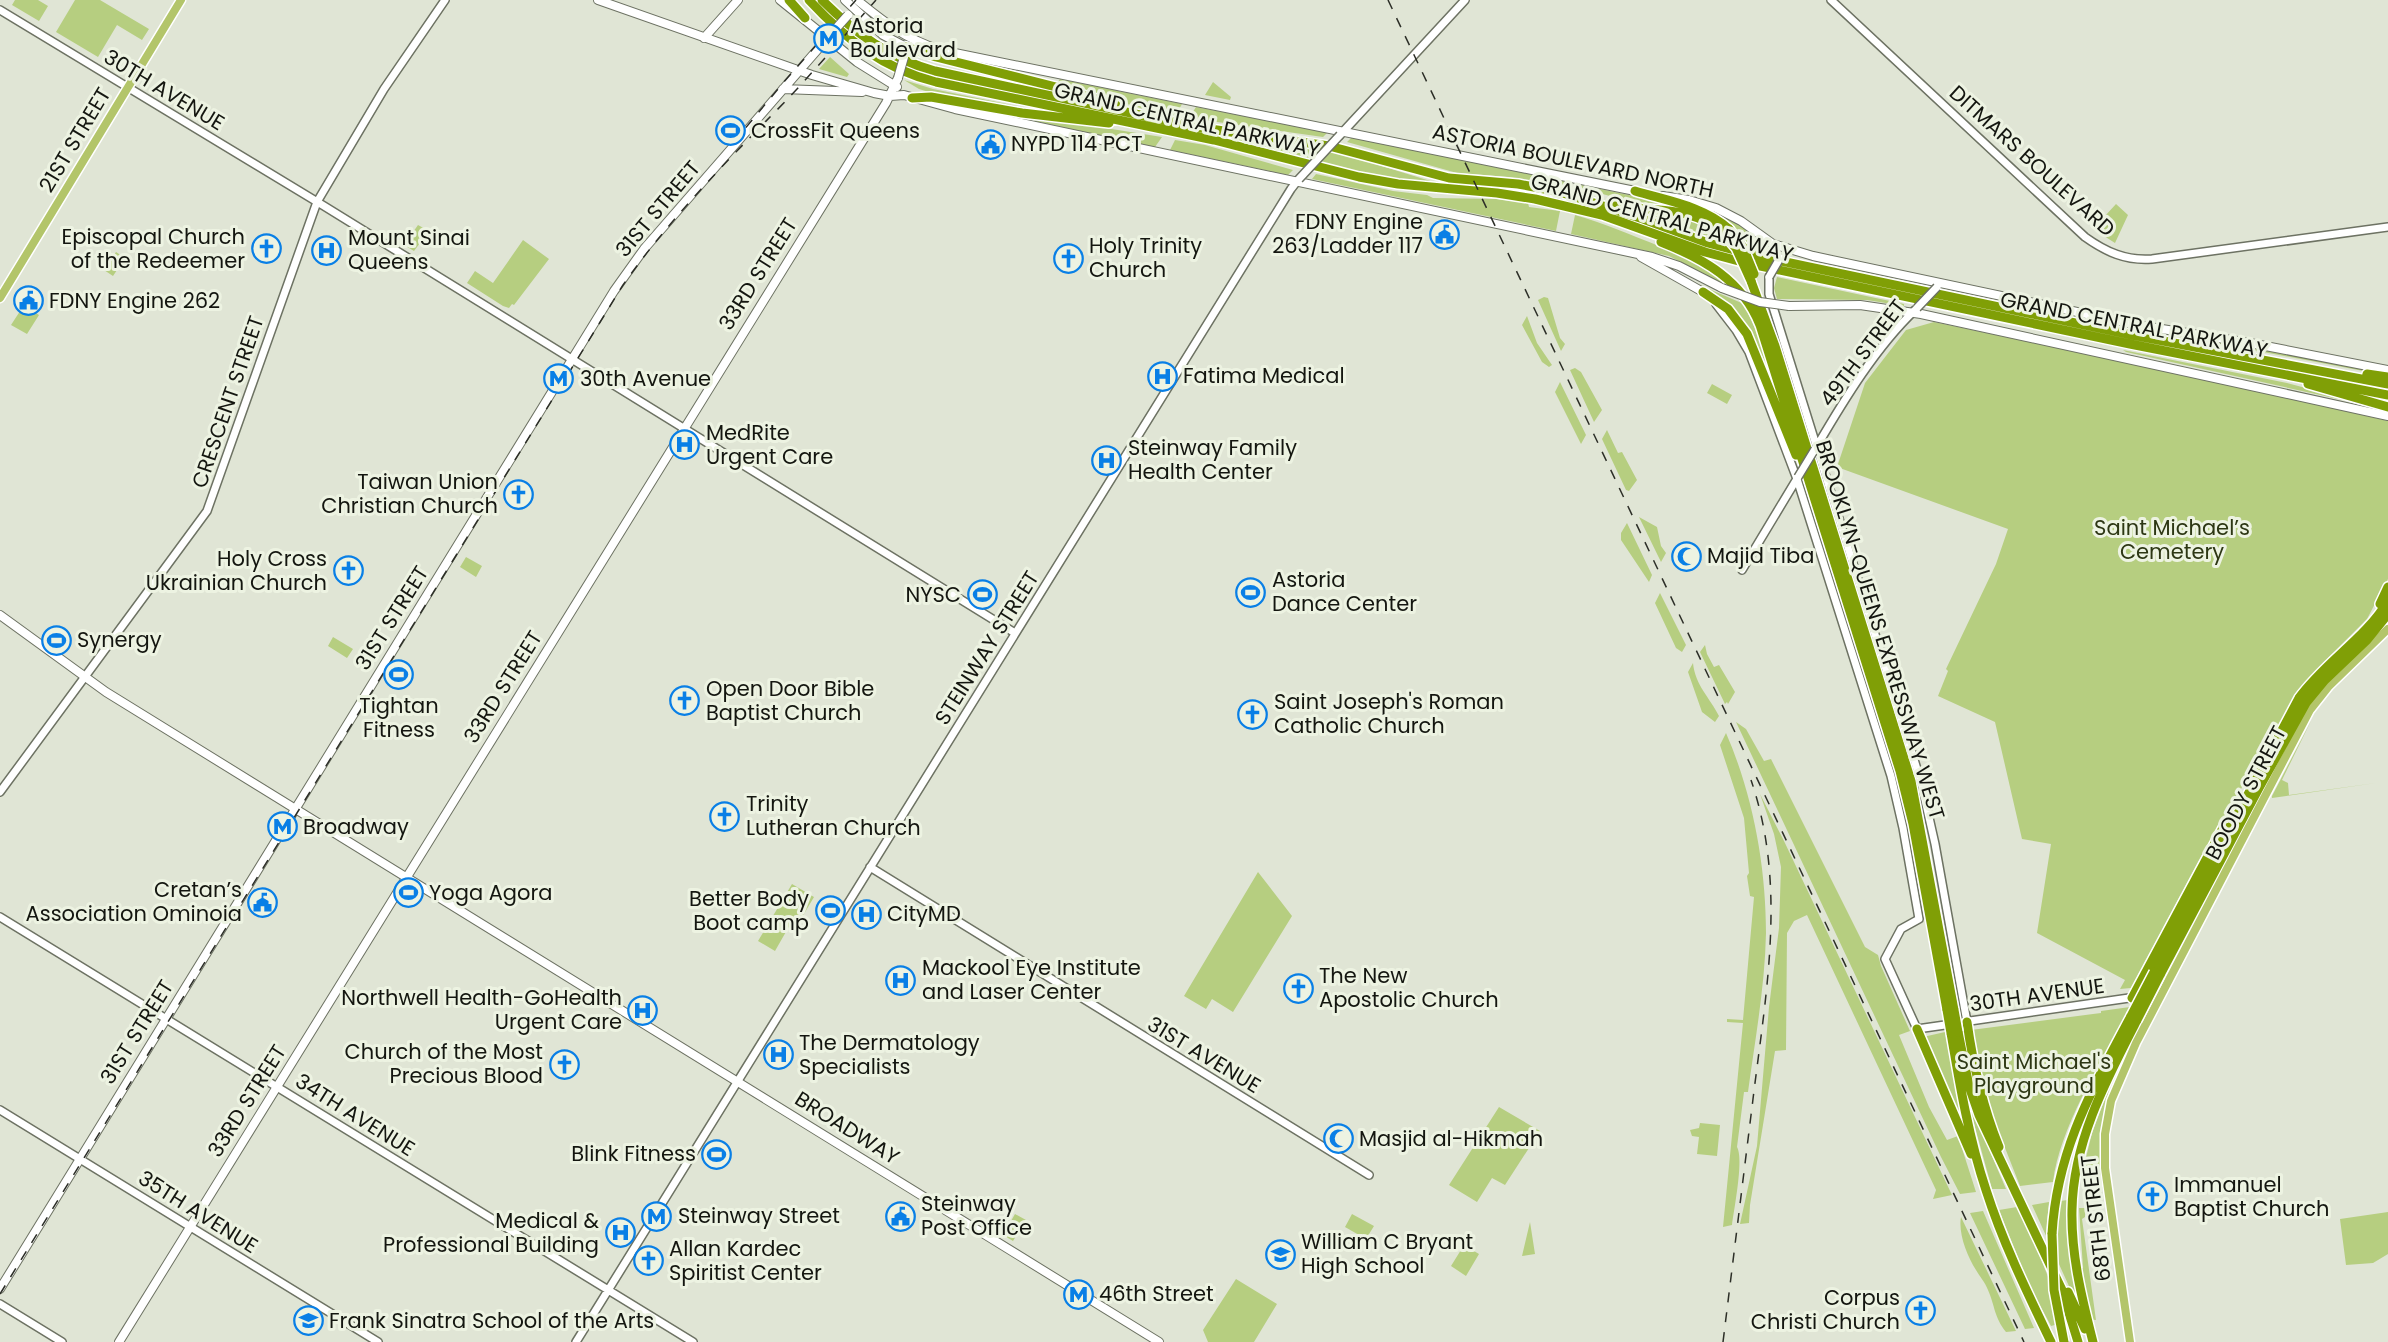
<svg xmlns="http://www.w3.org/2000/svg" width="2388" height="1342" font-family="Poppins,sans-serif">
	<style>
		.green { fill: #b6ce80 }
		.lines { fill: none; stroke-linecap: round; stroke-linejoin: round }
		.tertiary-casing { stroke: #6d7263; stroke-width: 10 }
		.secondary-casing { stroke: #6d7263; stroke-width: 10 }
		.primary-casing { stroke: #fff; stroke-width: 11 }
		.motorway-casing { stroke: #fff; stroke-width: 12 }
		.tertiary { stroke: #fff; stroke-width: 7 }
		.secondary { stroke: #fff; stroke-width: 8 }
		.primary { stroke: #b3c56a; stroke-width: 8 }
		.motorway { stroke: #809f06; stroke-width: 9 }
		.rail { stroke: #2c2e27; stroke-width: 1.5; stroke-dasharray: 10 10; stroke-linecap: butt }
		.tertiary-bridge-casing { stroke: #6d7263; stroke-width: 10; stroke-linecap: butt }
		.secondary-bridge-casing { stroke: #6d7263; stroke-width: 10; stroke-linecap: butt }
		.motorway-bridge-casing { stroke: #fff; stroke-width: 12; stroke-linecap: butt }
		.tertiary-bridge { stroke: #fff; stroke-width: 7 }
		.secondary-bridge { stroke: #fff; stroke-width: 8 }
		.motorway-bridge { stroke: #809f06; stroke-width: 9 }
		.labels { text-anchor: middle; stroke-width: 6; stroke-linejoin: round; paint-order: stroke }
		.poi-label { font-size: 21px; fill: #141610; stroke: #edf3e2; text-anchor: start }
		.street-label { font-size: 21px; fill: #141610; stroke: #edf3e2 }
		.park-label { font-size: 21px; fill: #2d3714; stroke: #edf3e2 }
	</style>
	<rect width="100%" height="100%" fill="#e0e5d5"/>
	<!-- green -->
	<path class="green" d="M15,0H38L48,6L39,21L12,5Z
		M75,0H100L149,29L142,40L117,25L98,57L56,32Z
		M830,57L849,74L847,77L819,69Z
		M1060,79L1182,104L1176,115L1147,110L1057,83Z
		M904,80L933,89L1027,108L935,94L919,89Z
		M1213,82L1231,97L1230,100L1205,95Z
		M1196,107L1328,132L1323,137L1189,118Z
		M1036,117L1162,137L1155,147L1034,121Z
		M1218,136L1315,148L1343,154L1440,184C1364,179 1291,158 1218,136Z
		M1352,137L1567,182L1566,188L1509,177L1457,173L1347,142Z
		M1175,140L1205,145L1293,170L1288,175L1170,150Z
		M1316,174L1393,191L1427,195L1433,198L1497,199L1528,203L1529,207L1560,211L1556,231L1312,179Z
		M1581,185L1681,206L1635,203L1581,188Z
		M2116,204L2128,215L2115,243L2093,229Z
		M1708,208L1740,224L1774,252L1748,246L1727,221L1707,210Z
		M1646,213C1675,215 1701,218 1724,240L1701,234Z
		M1575,215C1604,223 1631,235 1659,246C1690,259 1707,264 1732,288L1669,256L1571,234Z
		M418,225L429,231L414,251L404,245Z
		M523,240L549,259L514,305L512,304L509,308L503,306L467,283L475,271L493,283Z
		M116,252L125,258L113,276L104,270Z
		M1777,277L1904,304V306L1867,300L1777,299L1774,288Z
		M1709,289L1744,304L1761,342L1766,363L1742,318Z
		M1544,297L1548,298L1560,338L1565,344L1561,351L1538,300Z
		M24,305L39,315L27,334L11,325Z
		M1527,316L1537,343L1552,365L1549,367L1542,362L1522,325Z
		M1934,322L2237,386L2388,421V579L2367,619L2323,663L2298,693L2203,853L2131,988L2120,989L2125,980L2037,933L2051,844L2022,839L1995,722L1938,696L1948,671L1946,669L1996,564L2008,529L1837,467L1865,383L1906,330Z
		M2211,339L2378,372L2379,374L2211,342Z
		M2123,350L2287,383L2388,410L2126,352Z
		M1575,368L1581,372L1602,410L1594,422L1570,370Z
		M1560,382L1586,435L1581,444L1555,392Z
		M1712,384L1732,395L1727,404L1707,393Z
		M1607,430L1618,453L1622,452L1637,480L1629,491L1626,490L1602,439Z
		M1639,517L1657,527L1661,546L1666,553L1661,562Z
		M1627,523L1652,575L1649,582L1621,540V533Z
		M466,557L482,566L476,577L460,567Z
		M1660,593L1686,645L1682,652L1676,648L1655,603Z
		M333,637L353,649L347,658L328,646Z
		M1705,645L1707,654L1714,667L1719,665L1735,692L1728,704L1727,702L1725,704L1700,652Z
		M1693,663C1695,685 1710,698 1719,716L1715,722L1702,712L1688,672Z
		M2311,721L2282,780L2288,783L2289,795L2376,783L2272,798V796Z
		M1736,722L1746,729L1764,761L1771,759L1865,947L1878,955L1881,966L1910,1031L1899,1035L1929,1107L1947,1140L1958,1136L1976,1192L1960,1194L1941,1157Z
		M1726,733C1753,795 1766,866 1766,933C1765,986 1755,1040 1748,1092H1744L1737,1147C1744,1159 1734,1209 1732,1225L1723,1227L1743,1023L1727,1022V1019L1743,1020L1754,897L1750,896L1747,876L1749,873L1744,818L1720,745Z
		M1760,794L1784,841L1952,1195L1933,1199L1936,1190L1807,915L1794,921L1787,933L1786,1050L1775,1051L1750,1205L1749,1223L1740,1224L1757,1146L1769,1007L1779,928L1781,867L1774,834Z
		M1258,872L1292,916L1233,1012L1212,999L1206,1009L1184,996Z
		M792,884L814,897L801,919L795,916L775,951L758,941Z
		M2130,1007C2104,1058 2060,1125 2053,1182L2020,1186L1985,1097L1971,1030L2093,1014L2101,1013V1011Z
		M1945,1032L1964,1133L1923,1037Z
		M2109,1088L2102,1137L2103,1175L2081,1178L2092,1133Z
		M1499,1107L1540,1131L1505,1185L1492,1178L1477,1202L1449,1185Z
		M1970,1109H1972L2006,1189H1992Z
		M1700,1123L1720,1125L1717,1156L1697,1154L1699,1137L1692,1136L1690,1130L1699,1128Z
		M2068,1200V1235L2073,1270L2083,1268L2079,1208H2085V1217L2082,1219L2096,1320L2084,1319L2032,1205L2049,1202L2046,1234L2057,1235L2060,1201Z
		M2017,1207L2039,1254L2066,1322L2051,1326L2029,1285L1999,1210Z
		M1983,1211L2034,1328L2025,1329L1970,1213Z
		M2388,1212V1254L2373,1263L2346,1265L2340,1219Z
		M1015,1214L1026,1220L1013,1241L1003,1235Z
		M1352,1214L1374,1226L1366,1239L1345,1227Z
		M1961,1217L2016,1331L2006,1332C1994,1317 1995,1306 1988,1290C1985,1282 1980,1277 1976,1270C1967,1256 1958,1233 1961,1217Z
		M1530,1222L1535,1254L1522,1256Z
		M1464,1245L1479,1254L1466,1276L1451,1266Z
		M1236,1279L1277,1304L1254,1342H1208L1203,1330Z"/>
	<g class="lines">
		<defs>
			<path id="tertiary" d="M1831,0L2085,237C2106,252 2126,261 2152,259L2388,227
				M0,10L324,206L1015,633
				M1340,135L1465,0
				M1769,277V294L1921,782L1935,844L1967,1022
				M1716,304L1736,330L1749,352L1797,479L1891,776L1903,828L1919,919L1901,929L1885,959L1917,1029L1952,1024
				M1817,446C1844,400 1876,347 1915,310
				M1742,570L1798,477
				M0,792L207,511L317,202L384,89L445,0
				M870,867L1369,1175
				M0,917L693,1342
				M1963,1022L2136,997
				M0,1110L378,1342
				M0,1304L62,1342
				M576,1342L1291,189L1298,180"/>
			<path id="secondary" d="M598,0L812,75L874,93L890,96L904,95L955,109L1652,257L1679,266L1722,288
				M780,0L857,62L897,87
				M845,0L883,35L906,47L904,57
				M857,0C885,23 906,39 940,50L1640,192
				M704,38L738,0
				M783,89L862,92
				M1663,196L1689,200L1716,208L1741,221L1773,244L1813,256L2143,326L2250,343L2388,370
				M1641,257L1703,292
				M1789,306L1860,305L1921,314L2388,416
				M0,615L106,692L1159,1342
				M0,1289L614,291L644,249L832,33
				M119,1342L886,103L898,78"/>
			<path id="primary" d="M0,298L181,0
				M2130,1342L2105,1168V1134L2111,1101L2136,1043L2310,710L2329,686L2388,629"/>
			<path id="motorway" d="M789,0L805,18
				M809,0C845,39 884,69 936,82L1214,140L1359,177L1398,184L1497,193L1535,199L1602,215L1705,252L1746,263L2130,344L2388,395
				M822,0C855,33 890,59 935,71L1196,127L1329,146L1449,178L1518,184L1560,192L1643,219L1708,243L1757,256L2132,335L2388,384
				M906,47L936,57L1056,87L1116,105
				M912,98L931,97L1022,113L1109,123
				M1635,191C1668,201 1703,206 1729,229
				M1615,204C1656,214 1687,204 1722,232
				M1661,242C1704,259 1742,280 1760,325L1900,771L1913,824L1947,1010
				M1751,281L1775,346L1911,781L1954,1010
				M1703,292L1728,309L1747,334L1796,455
				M2367,374L2388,377
				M2308,384L2388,407
				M2380,604L2388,587
				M2154,972L2299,698C2325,662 2365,639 2388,601
				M2160,975L2259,788L2306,703L2325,680L2367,640L2388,614
				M2132,998L2224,826
				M1967,1022C1973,1065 1983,1107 1999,1147
				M1917,1029L1971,1154
				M1958,1032L1969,1086L1979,1115L2062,1290L2078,1342
				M1951,1033C1960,1086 1969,1139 1986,1190C2003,1243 2027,1292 2051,1342
				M2052,1234C2057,1149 2092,1090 2131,1016
				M2068,1292L2085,1329
				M2093,1342C2082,1299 2071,1255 2072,1210C2073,1142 2106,1080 2137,1020"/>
		</defs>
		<!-- tertiary casing -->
		<use href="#tertiary" class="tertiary-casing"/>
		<!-- secondary casing -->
		<use href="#secondary" class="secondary-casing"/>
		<!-- primary casing -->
		<use href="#primary" class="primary-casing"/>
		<!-- motorway casing -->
		<use href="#motorway" class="motorway-casing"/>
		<!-- tertiary -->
		<use href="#tertiary" class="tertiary"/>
		<!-- secondary -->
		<use href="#secondary" class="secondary"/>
		<!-- primary -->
		<use href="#primary" class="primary"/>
		<!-- motorway -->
		<use href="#motorway" class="motorway"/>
		<!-- rail -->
		<path class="rail" d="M1388,0L2024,1342
			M733,143L783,83L856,0
			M0,1294L623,285C666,224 719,169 771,116C808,79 841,39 876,0
			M1723,1342C1733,1261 1743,1180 1753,1099C1766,992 1787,885 1751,780"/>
		<defs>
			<path id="tertiary-bridge" d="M1299,179L1340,135
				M1769,277L1780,258
				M1917,308L1937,287
				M1798,477L1815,449"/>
			<path id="secondary-bridge" d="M832,33L848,15
				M898,78L904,57
				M1722,288L1760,302L1789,306"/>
			<path id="motorway-bridge" d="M1729,229L1743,247L1754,274
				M1722,232L1736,248L1751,281
				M1947,1010L1951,1033
				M1954,1010L1958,1032
				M2131,1016L2154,972
				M2137,1020L2160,975
				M2052,1234L2054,1290L2064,1342"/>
		</defs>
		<!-- tertiary-bridge casing -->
		<use href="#tertiary-bridge" class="tertiary-bridge-casing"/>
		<!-- secondary-bridge casing -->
		<use href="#secondary-bridge" class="secondary-bridge-casing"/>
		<!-- motorway-bridge casing -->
		<use href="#motorway-bridge" class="motorway-bridge-casing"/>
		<!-- tertiary-bridge -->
		<use href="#tertiary-bridge" class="tertiary-bridge"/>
		<!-- secondary-bridge -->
		<use href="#secondary-bridge" class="secondary-bridge"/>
		<!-- motorway-bridge -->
		<use href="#motorway-bridge" class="motorway-bridge"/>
	</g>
	<!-- icons -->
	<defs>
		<symbol id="metro-ring" viewBox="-11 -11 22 22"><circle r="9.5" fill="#edf3e2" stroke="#097fe6" stroke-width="1.5"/><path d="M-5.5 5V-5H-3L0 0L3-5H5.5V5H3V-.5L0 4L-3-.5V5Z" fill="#097fe6"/></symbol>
		<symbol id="stadium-ring" viewBox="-11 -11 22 22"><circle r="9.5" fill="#edf3e2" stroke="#097fe6" stroke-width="1.5"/><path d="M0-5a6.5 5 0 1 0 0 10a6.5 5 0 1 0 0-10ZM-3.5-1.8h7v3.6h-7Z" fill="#097fe6"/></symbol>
		<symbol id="civic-ring" viewBox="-11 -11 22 22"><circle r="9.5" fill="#edf3e2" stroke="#097fe6" stroke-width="1.5"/><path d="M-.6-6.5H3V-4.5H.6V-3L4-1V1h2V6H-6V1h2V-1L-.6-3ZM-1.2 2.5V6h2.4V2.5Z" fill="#097fe6"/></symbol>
		<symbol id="church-ring" viewBox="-11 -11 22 22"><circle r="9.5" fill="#edf3e2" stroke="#097fe6" stroke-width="1.5"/><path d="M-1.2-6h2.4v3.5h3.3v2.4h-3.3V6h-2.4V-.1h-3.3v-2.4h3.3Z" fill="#097fe6"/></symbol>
		<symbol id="hospital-ring" viewBox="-11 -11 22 22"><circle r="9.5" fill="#edf3e2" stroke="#097fe6" stroke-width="1.5"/><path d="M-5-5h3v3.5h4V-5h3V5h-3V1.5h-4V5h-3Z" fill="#097fe6"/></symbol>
		<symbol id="mosque-ring" viewBox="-11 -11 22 22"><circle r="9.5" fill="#edf3e2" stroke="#097fe6" stroke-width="1.5"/><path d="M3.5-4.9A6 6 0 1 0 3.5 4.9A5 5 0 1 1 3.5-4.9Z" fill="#097fe6"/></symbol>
		<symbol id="school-ring" viewBox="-11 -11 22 22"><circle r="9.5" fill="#edf3e2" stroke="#097fe6" stroke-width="1.5"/><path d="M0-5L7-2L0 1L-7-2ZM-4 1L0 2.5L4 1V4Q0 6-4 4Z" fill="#097fe6"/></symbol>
	</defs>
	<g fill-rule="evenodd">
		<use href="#metro-ring" x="812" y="22" width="33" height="33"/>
		<use href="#stadium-ring" x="714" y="114" width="33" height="33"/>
		<use href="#civic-ring" x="974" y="128" width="33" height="33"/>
		<use href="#civic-ring" x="1428" y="218" width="33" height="33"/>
		<use href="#church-ring" x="250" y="232" width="33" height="33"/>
		<use href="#hospital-ring" x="310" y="234" width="33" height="33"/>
		<use href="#church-ring" x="1052" y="242" width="33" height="33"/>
		<use href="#civic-ring" x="12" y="284" width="33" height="33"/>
		<use href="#hospital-ring" x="1146" y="360" width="33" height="33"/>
		<use href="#metro-ring" x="542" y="362" width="33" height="33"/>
		<use href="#hospital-ring" x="668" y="428" width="33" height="33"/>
		<use href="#hospital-ring" x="1090" y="444" width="33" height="33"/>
		<use href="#church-ring" x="502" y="478" width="33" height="33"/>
		<use href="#mosque-ring" x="1670" y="540" width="33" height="33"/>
		<use href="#church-ring" x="332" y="554" width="33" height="33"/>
		<use href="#stadium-ring" x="1234" y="576" width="33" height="33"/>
		<use href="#stadium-ring" x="966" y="578" width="33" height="33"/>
		<use href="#stadium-ring" x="40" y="624" width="33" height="33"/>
		<use href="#stadium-ring" x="382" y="658" width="33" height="33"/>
		<use href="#church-ring" x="668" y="684" width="33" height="33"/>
		<use href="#church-ring" x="1236" y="698" width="33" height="33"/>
		<use href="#church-ring" x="708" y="800" width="33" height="33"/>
		<use href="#metro-ring" x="266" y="810" width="33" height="33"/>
		<use href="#stadium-ring" x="392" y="876" width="33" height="33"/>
		<use href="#civic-ring" x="246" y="886" width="33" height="33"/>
		<use href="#stadium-ring" x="814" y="894" width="33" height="33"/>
		<use href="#hospital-ring" x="850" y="898" width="33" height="33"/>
		<use href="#hospital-ring" x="884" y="964" width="33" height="33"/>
		<use href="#church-ring" x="1282" y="972" width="33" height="33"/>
		<use href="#hospital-ring" x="626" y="994" width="33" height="33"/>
		<use href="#hospital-ring" x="762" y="1038" width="33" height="33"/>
		<use href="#church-ring" x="548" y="1048" width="33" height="33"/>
		<use href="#mosque-ring" x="1322" y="1122" width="33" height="33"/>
		<use href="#stadium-ring" x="700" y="1138" width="33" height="33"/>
		<use href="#church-ring" x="2136" y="1180" width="33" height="33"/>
		<use href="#metro-ring" x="640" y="1200" width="33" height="33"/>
		<use href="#civic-ring" x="884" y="1200" width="33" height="33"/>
		<use href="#hospital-ring" x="604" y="1216" width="33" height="33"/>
		<use href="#school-ring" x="1264" y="1238" width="33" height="33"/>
		<use href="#church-ring" x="632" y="1244" width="33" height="33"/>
		<use href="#metro-ring" x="1062" y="1278" width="33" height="33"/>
		<use href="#church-ring" x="1904" y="1294" width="33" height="33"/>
		<use href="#school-ring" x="292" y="1304" width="33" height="33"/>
	</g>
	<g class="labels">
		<!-- poi labels -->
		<g class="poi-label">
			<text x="850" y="33">Astoria<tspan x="850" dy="24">Boulevard</tspan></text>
			<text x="751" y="138">CrossFit Queens</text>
			<text x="1011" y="151">NYPD 114 PCT</text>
			<text x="1423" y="229" text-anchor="end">FDNY Engine<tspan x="1423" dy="24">263/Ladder 117</tspan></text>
			<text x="245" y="244" text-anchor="end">Episcopal Church<tspan x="245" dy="24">of the Redeemer</tspan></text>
			<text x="348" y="245">Mount Sinai<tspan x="348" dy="24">Queens</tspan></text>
			<text x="1089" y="253">Holy Trinity<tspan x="1089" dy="24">Church</tspan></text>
			<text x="49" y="308">FDNY Engine 262</text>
			<text x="1183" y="383">Fatima Medical</text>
			<text x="580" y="386">30th Avenue</text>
			<text x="706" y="440">MedRite<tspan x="706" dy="24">Urgent Care</tspan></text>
			<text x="1128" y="455">Steinway Family<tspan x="1128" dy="24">Health Center</tspan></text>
			<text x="498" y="489" text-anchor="end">Taiwan Union<tspan x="498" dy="24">Christian Church</tspan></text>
			<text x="1707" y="563">Majid Tiba</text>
			<text x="327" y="566" text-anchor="end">Holy Cross<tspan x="327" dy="24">Ukrainian Church</tspan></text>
			<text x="1272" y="587">Astoria<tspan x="1272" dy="24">Dance Center</tspan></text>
			<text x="961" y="602" text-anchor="end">NYSC</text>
			<text x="77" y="647">Synergy</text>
			<text x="706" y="696">Open Door Bible<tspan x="706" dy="24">Baptist Church</tspan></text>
			<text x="1274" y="709">Saint Joseph's Roman<tspan x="1274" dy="24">Catholic Church</tspan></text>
			<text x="399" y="713" text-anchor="middle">Tightan<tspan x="399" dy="24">Fitness</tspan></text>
			<text x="746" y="811">Trinity<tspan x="746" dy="24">Lutheran Church</tspan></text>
			<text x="303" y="834">Broadway</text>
			<text x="242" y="897" text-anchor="end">Cretan’s<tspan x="242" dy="24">Association Ominoia</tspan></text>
			<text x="429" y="900">Yoga Agora</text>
			<text x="809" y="906" text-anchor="end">Better Body<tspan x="809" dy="24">Boot camp</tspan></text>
			<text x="887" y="921">CityMD</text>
			<text x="922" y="975">Mackool Eye Institute<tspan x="922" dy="24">and Laser Center</tspan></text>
			<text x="1319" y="983">The New<tspan x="1319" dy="24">Apostolic Church</tspan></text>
			<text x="622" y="1005" text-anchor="end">Northwell Health-GoHealth<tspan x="622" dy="24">Urgent Care</tspan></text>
			<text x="799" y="1050">The Dermatology<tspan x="799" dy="24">Specialists</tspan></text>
			<text x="543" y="1059" text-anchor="end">Church of the Most<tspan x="543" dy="24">Precious Blood</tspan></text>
			<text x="1359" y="1146">Masjid al-Hikmah</text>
			<text x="696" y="1161" text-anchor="end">Blink Fitness</text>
			<text x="2174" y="1192">Immanuel<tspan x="2174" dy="24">Baptist Church</tspan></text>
			<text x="921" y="1211">Steinway<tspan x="921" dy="24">Post Office</tspan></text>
			<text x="678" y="1223">Steinway Street</text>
			<text x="599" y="1228" text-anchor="end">Medical &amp;<tspan x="599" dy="24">Professional Building</tspan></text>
			<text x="1301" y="1249">William C Bryant<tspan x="1301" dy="24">High School</tspan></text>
			<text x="669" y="1256">Allan Kardec<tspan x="669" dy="24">Spiritist Center</tspan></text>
			<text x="1099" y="1301">46th Street</text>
			<text x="1900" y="1305" text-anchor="end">Corpus<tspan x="1900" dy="24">Christi Church</tspan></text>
			<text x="329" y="1328">Frank Sinatra School of the Arts</text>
		</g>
		<!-- street labels -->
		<g class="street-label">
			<text transform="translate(164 90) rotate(31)" y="7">30TH AVENUE</text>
			<text transform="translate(1187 120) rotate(13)" y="7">GRAND CENTRAL PARKWAY</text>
			<text transform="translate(75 140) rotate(-59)" y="7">21ST STREET</text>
			<text transform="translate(1573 161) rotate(12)" y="7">ASTORIA BOULEVARD NORTH</text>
			<text transform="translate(2032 161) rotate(42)" y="7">DITMARS BOULEVARD</text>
			<text transform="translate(658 209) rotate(-50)" y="7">31ST STREET</text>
			<text transform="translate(1662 218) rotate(16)" y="7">GRAND CENTRAL PARKWAY</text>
			<text transform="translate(758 274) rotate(-58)" y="7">33RD STREET</text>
			<text transform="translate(2134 325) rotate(11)" y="7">GRAND CENTRAL PARKWAY</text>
			<text transform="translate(1863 353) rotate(-53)" y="7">49TH STREET</text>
			<text transform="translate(228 402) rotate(-71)" y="7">CRESCENT STREET</text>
			<text transform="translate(392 618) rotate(-58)" y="7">31ST STREET</text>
			<text transform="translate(1880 630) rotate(73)" y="7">BROOKLYN-QUEENS EXPRESSWAY WEST</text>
			<text transform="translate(987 648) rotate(-58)" y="7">STEINWAY STREET</text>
			<text transform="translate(503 687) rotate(-58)" y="7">33RD STREET</text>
			<text transform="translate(2246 793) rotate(-62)" y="7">BOODY STREET</text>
			<text transform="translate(2037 995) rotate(-8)" y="7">30TH AVENUE</text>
			<text transform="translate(137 1032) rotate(-58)" y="7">31ST STREET</text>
			<text transform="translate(1204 1055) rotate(31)" y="7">31ST AVENUE</text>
			<text transform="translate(247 1101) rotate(-58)" y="7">33RD STREET</text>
			<text transform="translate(355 1115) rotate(32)" y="7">34TH AVENUE</text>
			<text transform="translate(847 1128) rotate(32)" y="7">BROADWAY</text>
			<text transform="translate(198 1212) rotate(32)" y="7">35TH AVENUE</text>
			<text transform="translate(2096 1218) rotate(-97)" y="7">68TH STREET</text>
		</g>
		<!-- park labels -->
		<g class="park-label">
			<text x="2172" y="535">Saint Michael’s<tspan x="2172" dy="24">Cemetery</tspan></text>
			<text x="2034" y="1069">Saint Michael's<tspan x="2034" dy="24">Playground</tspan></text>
		</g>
	</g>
</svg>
